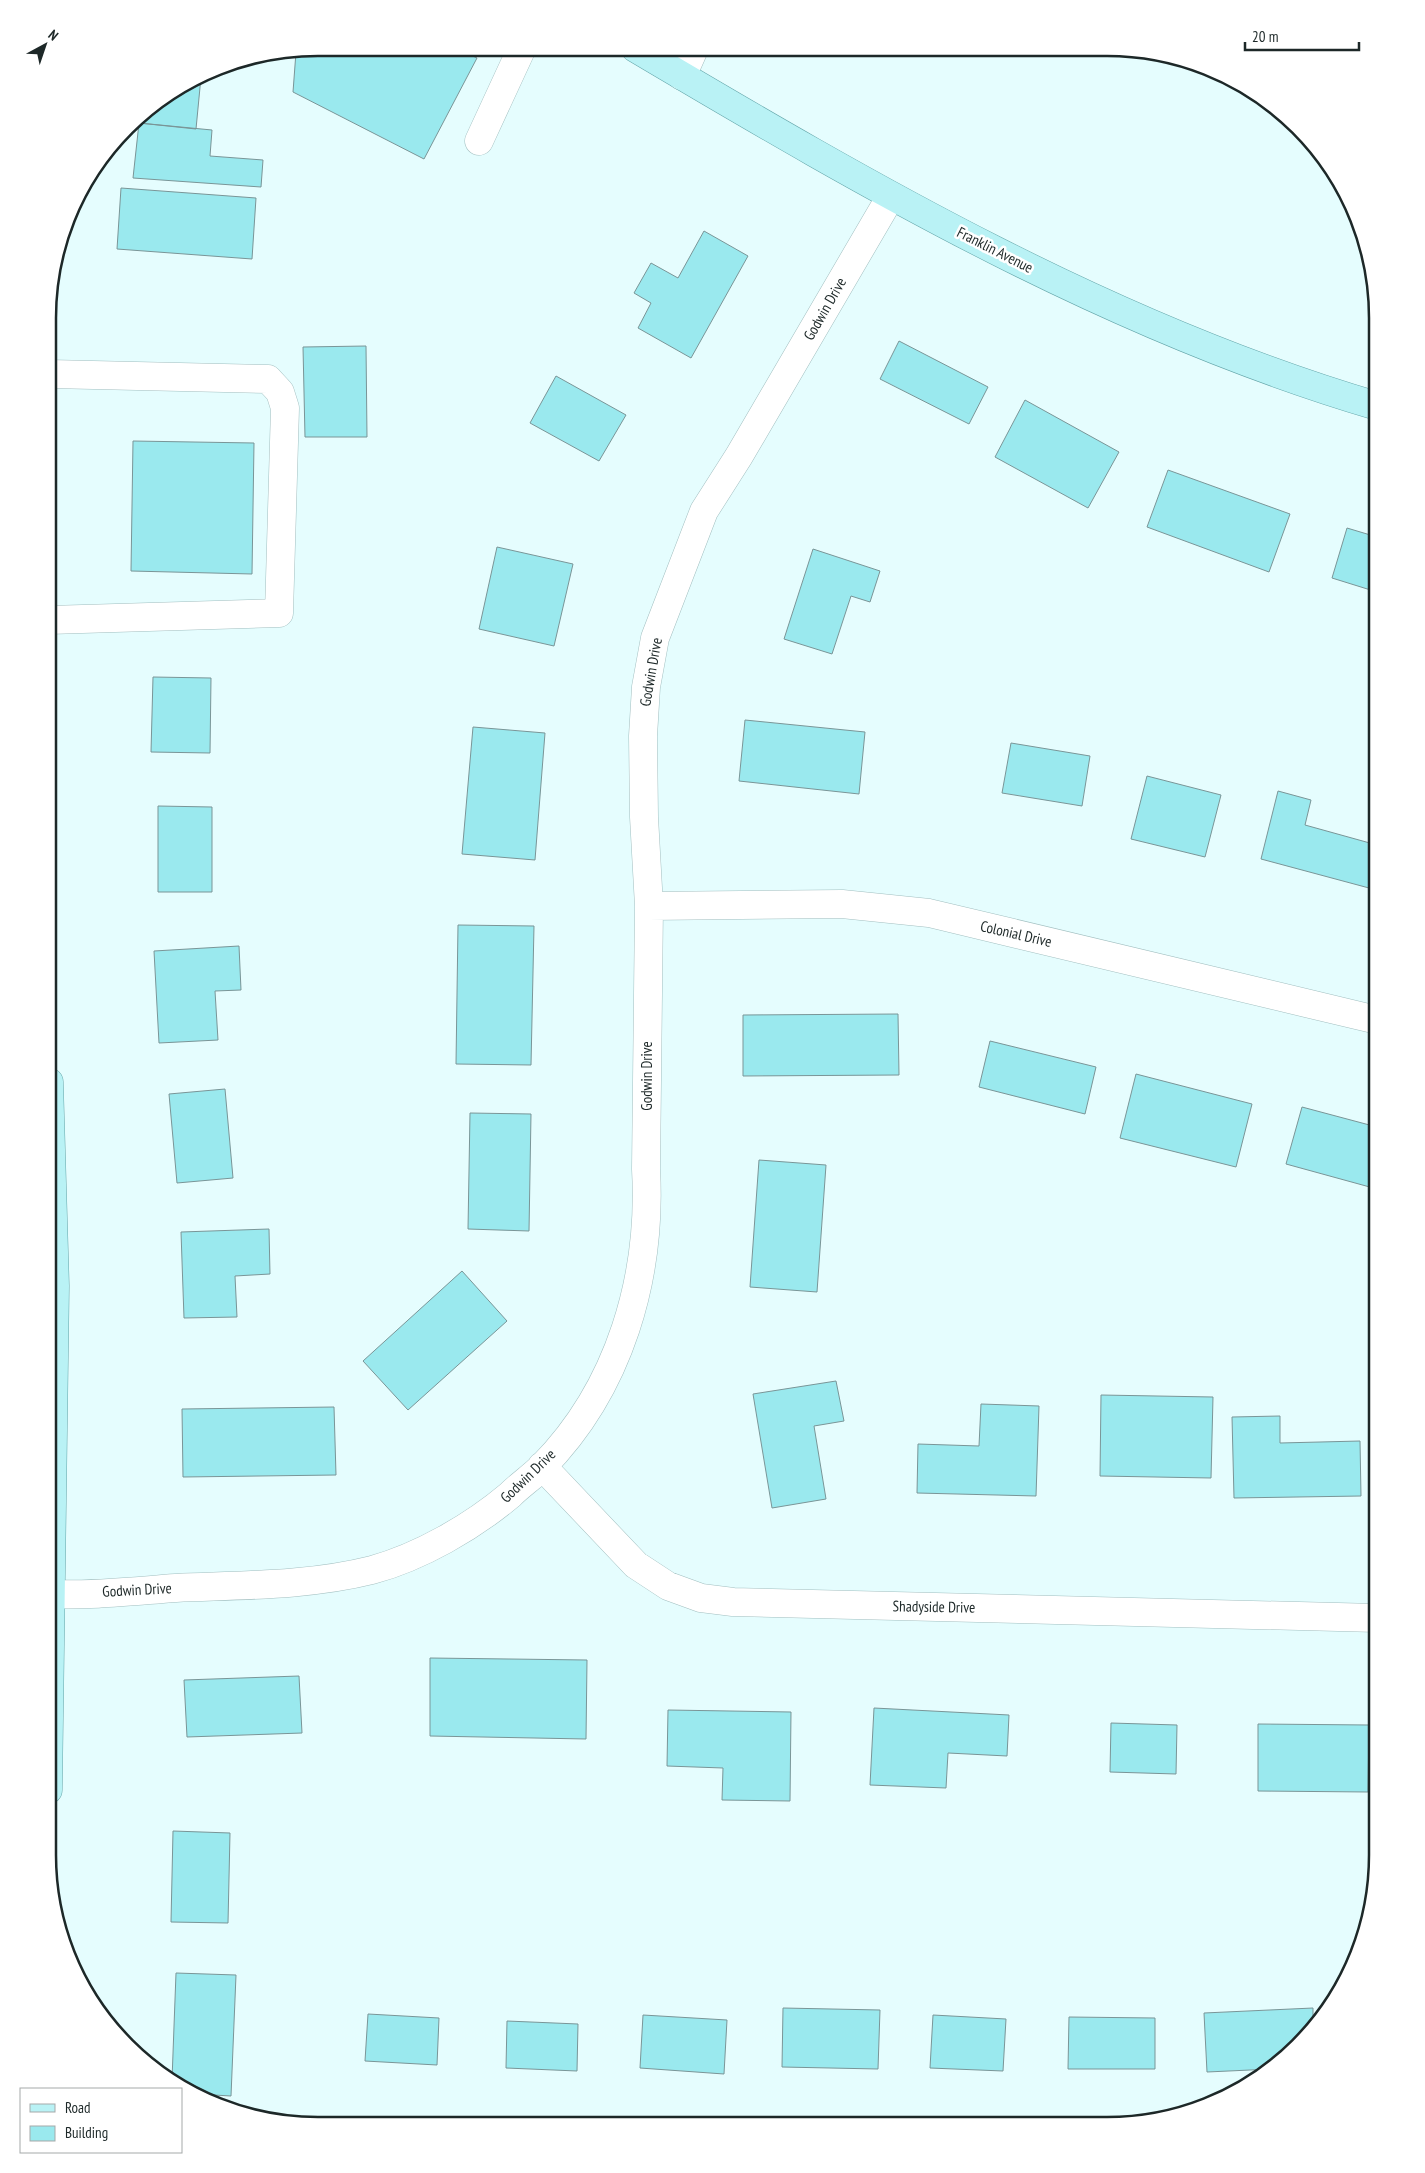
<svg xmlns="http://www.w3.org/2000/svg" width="1425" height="2173" font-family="'PT Sans Narrow',sans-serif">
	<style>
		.building { fill: #9ae9ee; stroke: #7a9597 }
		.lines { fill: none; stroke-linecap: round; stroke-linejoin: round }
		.minor-casing { stroke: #a2bfc0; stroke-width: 29 }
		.major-casing { stroke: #64a5a9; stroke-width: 29 }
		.minor { stroke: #fff; stroke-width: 28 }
		.major { stroke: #b9f2f5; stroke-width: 28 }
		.labels { text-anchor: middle; stroke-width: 5; stroke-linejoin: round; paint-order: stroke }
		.street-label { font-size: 15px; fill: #1d2828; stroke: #fff }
		.rim { fill: none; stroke: #1d2828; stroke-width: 2.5 }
	</style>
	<rect width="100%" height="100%" fill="#e5fdfe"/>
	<!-- building -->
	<path class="building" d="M319,48H456L477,58L424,159L293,92L296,52Z
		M201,77L196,129L139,123L140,115Z
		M139,123L212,130L210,156L263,160L261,187L133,178Z
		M121,188L256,198L252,259L117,249Z
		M704,231L748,256L691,358L638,328L651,303L634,293L651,263L678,278Z
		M899,341L988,387L969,424L880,379Z
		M366,346L367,437H305L303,347Z
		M556,376L626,415L599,461L530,423Z
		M1025,400L1119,452L1088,508L995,457Z
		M133,441L254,443L252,574L131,571Z
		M1168,470L1290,514L1269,572L1147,527Z
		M1347,528L1377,537V592L1332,578Z
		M497,547L573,564L554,646L479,629Z
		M813,549L880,571L870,602L851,596L832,654L784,639Z
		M153,677L211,678L210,753L151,752Z
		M745,720L865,732L859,794L739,781Z
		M473,727L545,733L535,860L462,854Z
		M1011,743L1090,756L1082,806L1002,793Z
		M1147,776L1221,795L1205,857L1131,839Z
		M1278,791L1311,800L1305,825L1377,845V857L1369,888L1261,859Z
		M158,806L212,807V892H158Z
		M458,925L534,926L531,1065L456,1064Z
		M239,946L241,990L215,991L218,1040L159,1043L154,951Z
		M898,1014L899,1075L743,1076V1015Z
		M990,1041L1096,1067L1085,1114L979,1087Z
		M1136,1074L1252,1104L1236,1167L1120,1138Z
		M225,1089L233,1178L177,1183L169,1094Z
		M1302,1107L1377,1127V1189L1286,1164Z
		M470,1113L531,1114L529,1231L468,1229Z
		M759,1160L826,1165L817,1292L750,1287Z
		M269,1229L270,1274L235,1276L237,1317L184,1318L181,1232Z
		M462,1271L507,1321L408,1410L363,1361Z
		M836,1381L844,1421L814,1426L826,1499L772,1508L753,1394Z
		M1101,1395L1213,1397L1211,1478L1100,1476Z
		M981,1404L1039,1406L1036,1496L917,1493L918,1444L979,1446Z
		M334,1407L336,1475L183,1477L182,1409Z
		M1280,1416V1443L1360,1441L1361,1496L1234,1498L1232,1417Z
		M430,1658L587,1660L586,1739L430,1736Z
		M299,1676L302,1733L187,1737L184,1680Z
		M874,1708L1009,1715L1007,1756L948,1753L946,1788L870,1785Z
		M668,1710L791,1712L790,1801L722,1800L723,1768L667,1766Z
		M1111,1723L1177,1725L1176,1774L1110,1772Z
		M1258,1724L1369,1725L1368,1792L1258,1791Z
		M173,1831L230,1833L228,1923L171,1922Z
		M176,1973L236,1975L231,2096L197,2094L172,2080Z
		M783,2008L880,2010L878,2069L782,2067Z
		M1313,2008V2025L1272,2069L1207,2072L1204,2013Z
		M368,2014L439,2018L437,2065L365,2061Z
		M643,2015L727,2020L724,2074L640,2068Z
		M933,2015L1006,2019L1003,2071L930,2068Z
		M1069,2017L1155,2018V2069H1068Z
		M507,2021L578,2024L577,2071L506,2068Z"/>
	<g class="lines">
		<defs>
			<path id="minor" d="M682,76L694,49
				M479,141L522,48
				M49,620L279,613L285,408L280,392L268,379L50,374
				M649,906L842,904L929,913L1377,1020
				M542,1466L636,1565L668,1586L701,1598L733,1602L1377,1618
				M48,1594C90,1596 134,1591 176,1588C242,1585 308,1586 372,1570C420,1557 472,1527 510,1495C520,1485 532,1477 542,1467C620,1388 652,1277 646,1169L649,906L644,817L643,736L646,687L655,638L704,511L739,456L891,196"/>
			<path id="major" d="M635,48C871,188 1112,328 1377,406
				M48,1790L55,1286L49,1082"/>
		</defs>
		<!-- minor casing -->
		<use href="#minor" class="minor-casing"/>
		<!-- major casing -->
		<use href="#major" class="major-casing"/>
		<!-- minor -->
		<use href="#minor" class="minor"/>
		<!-- major -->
		<use href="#major" class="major"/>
	</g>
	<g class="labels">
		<!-- street labels -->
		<g class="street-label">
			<text transform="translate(995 250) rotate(27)" y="5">Franklin Avenue</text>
			<text transform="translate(825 309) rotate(-60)" y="5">Godwin Drive</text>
			<text transform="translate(651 672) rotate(-80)" y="5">Godwin Drive</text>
			<text transform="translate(1016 934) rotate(13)" y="5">Colonial Drive</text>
			<text transform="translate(647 1076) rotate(-90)" y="5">Godwin Drive</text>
			<text transform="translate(528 1476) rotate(-44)" y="5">Godwin Drive</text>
			<text transform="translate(137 1590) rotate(-3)" y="5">Godwin Drive</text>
			<text transform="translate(934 1607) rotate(1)" y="5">Shadyside Drive</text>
		</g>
	</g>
	<!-- crop -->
	<path d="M0 0H1425V2173H0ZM318 56H1107A262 262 0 0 1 1369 318V1855A262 262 0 0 1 1107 2117H318A262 262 0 0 1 56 1855V318A262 262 0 0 1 318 56Z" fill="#fff" fill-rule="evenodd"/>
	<path class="rim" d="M318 56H1107A262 262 0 0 1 1369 318V1855A262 262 0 0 1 1107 2117H318A262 262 0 0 1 56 1855V318A262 262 0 0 1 318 56Z"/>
	<!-- legend -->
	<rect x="20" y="2088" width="162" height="65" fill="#ffffff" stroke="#a5a9a9"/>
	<rect x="30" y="2104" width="25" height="8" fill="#b9f2f5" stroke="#a5a9a9"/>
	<text x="65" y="2113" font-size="15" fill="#1d2828">Road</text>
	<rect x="30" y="2126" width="25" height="15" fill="#9ae9ee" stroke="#a5a9a9"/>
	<text x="65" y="2138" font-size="15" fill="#1d2828">Building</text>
	<!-- north arrow -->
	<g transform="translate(45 45) rotate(40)" stroke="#ffffff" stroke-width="4" paint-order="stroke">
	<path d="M0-4L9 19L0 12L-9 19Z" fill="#1d2828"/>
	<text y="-8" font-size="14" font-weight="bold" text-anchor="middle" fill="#1d2828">N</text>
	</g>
	<!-- scale -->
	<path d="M1245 42v8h114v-8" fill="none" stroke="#1d2828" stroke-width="2.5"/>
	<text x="1252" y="42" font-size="15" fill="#1d2828" stroke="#ffffff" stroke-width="4" paint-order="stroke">20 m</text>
</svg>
